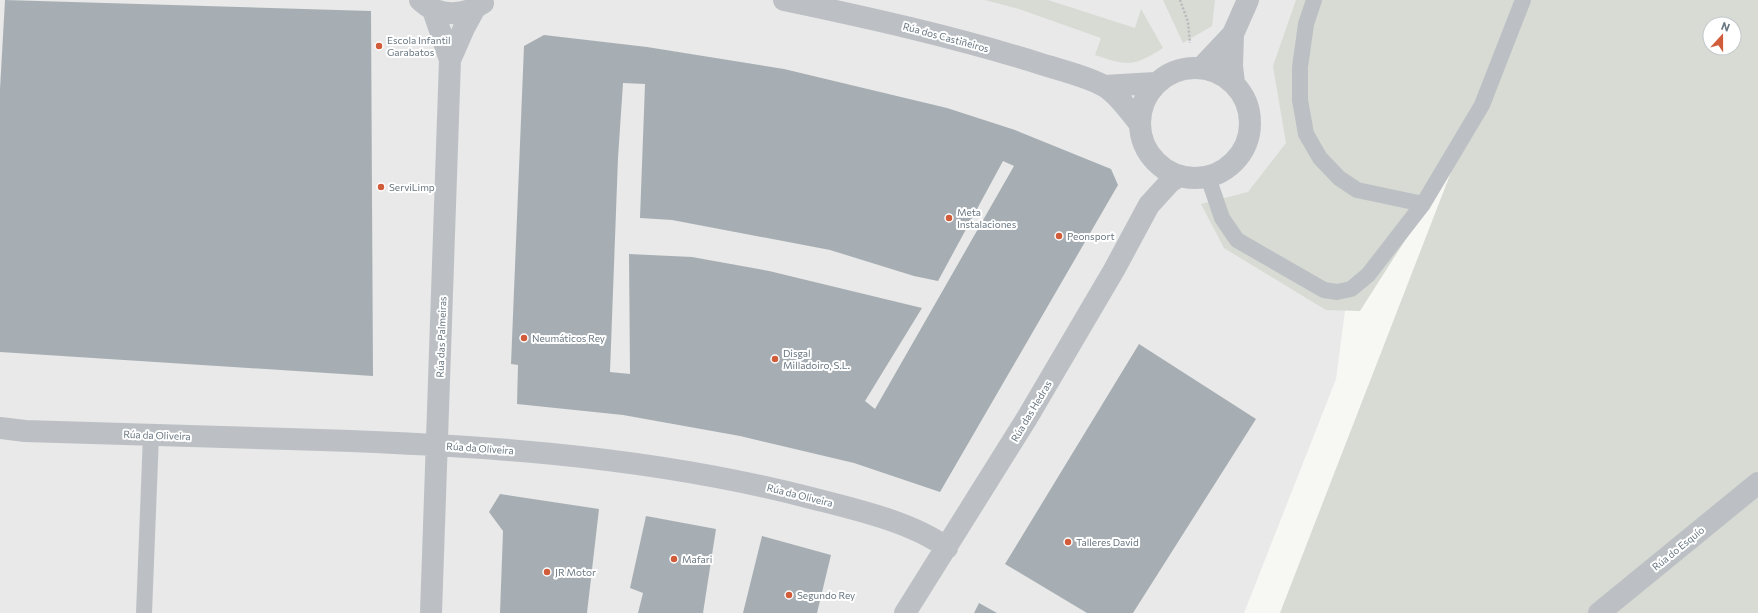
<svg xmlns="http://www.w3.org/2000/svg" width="1758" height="613" font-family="Commissioner,sans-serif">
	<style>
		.built { fill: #e8e9e8 }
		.green { fill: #d7dbd4; fill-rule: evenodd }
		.building { fill: #a7aeb3; fill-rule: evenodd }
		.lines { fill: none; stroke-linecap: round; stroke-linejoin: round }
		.path { stroke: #b7babc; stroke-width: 2.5; stroke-dasharray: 2 2; stroke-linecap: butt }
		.lane { stroke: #bcc0c4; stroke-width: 16 }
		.street { stroke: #bcc0c4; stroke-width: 22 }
		.poi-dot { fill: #d15c3a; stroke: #fff; stroke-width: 1.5 }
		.labels { text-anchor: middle; stroke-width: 4; stroke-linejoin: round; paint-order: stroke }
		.street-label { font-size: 10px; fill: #697782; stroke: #fff }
		.poi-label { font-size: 10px; fill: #697782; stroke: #fff; text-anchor: start }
	</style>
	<rect width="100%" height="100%" fill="#f7f7f4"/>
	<!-- built -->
	<path class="built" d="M0,0H1386L1336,379L1244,613H0Z"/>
	<!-- green -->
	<path class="green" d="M985,0H1048L1135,28L1141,9L1163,48C1133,67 1128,66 1095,55L1101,38L1019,9Z
		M1163,0H1215L1212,26L1183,43Z
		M1296,0H1758V613H1280L1455,162L1360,311L1326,310L1224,248L1201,204L1248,192L1286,143L1273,66ZM1710,24H1734V48H1710Z"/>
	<!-- building -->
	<path class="building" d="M5,0L371,11L373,376L0,352V89Z
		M544,35L647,47L784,69L947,108L1015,130L1111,169L1118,185L940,492L854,463L740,436L623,415L517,404L518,365L511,364L524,46ZM623,83L645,84L640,218L672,220L830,250L914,276L938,281L1003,161L1014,166L875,409L865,401L922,308L769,271L692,257L629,254L630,374L610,372L618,158Z
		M1139,344L1256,419L1133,613H1087L1005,564Z
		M500,494L599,509L587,613H500L503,531L489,512Z
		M646,516L716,529L703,613H638L643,593L630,588Z
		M762,536L831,555L817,613H743Z
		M979,603L997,613H974Z"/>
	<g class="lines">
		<!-- path -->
		<path class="path" d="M1180,0L1188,22L1190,43"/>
		<!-- lane -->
		<path class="lane" d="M1314,0L1306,24L1300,67V100L1306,134L1320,158L1339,178L1357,190L1423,204
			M1208,177L1222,218L1237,240L1324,290L1337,292L1351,289L1368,275L1423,204L1482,105L1523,0
			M144,613L151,435"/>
		<!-- street -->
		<path class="street" d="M420,0C437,17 464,17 483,3
			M784,0C870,18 955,37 1038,63C1056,69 1087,76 1104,86C1118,94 1129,111 1139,123
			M433,10L450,60
			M1233,34L1232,66L1234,83
			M1140 123a55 55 0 1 1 110 0a55 55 0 1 1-110 0Z
			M1201,68L1233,34L1248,0
			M1104,86L1155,83
			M0,428L25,431C113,433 201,436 289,439C464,444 641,454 811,498C854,509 912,522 947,548
			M431,613L450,60L464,28L475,8
			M905,613L1027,418L1114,270L1149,205L1170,182L1179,176
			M1599,613L1758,483"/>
	</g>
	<!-- markers -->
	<g class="poi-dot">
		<circle cx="379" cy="46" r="4"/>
		<circle cx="381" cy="187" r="4"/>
		<circle cx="949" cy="218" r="4"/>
		<circle cx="1059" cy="236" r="4"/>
		<circle cx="524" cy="338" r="4"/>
		<circle cx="775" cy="359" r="4"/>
		<circle cx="1068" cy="542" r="4"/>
		<circle cx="674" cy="559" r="4"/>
		<circle cx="547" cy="572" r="4"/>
		<circle cx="789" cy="595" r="4"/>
	</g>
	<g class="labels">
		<!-- street labels -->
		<g class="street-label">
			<text transform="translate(946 37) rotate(15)" y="4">Rúa dos Castiñeiros</text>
			<text transform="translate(441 337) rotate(-88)" y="4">Rúa das Palmeiras</text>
			<text transform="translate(1031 411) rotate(-59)" y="4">Rúa das Hedras</text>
			<text transform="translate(157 435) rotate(2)" y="4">Rúa da Oliveira</text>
			<text transform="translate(480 448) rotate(4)" y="4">Rúa da Oliveira</text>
			<text transform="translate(800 495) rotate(14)" y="4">Rúa da Oliveira</text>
			<text transform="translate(1678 548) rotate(-39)" y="4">Rúa do Esquío</text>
		</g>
		<!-- poi labels -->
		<g class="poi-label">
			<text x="387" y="44">Escola Infantil<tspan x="387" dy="12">Garabatos</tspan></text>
			<text x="389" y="191">ServiLimp</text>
			<text x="957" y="216">Meta<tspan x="957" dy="12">Instalaciones</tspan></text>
			<text x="1067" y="240">Peonsport</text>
			<text x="532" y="342">Neumáticos Rey</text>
			<text x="783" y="357">Disgal<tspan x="783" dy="12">Milladoiro, S.L.</tspan></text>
			<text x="1076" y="546">Talleres David</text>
			<text x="682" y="563">Mafari</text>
			<text x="555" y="576">JR Motor</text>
			<text x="797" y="599">Segundo Rey</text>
		</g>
	</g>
	<!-- north arrow -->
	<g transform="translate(1722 36) rotate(21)"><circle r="19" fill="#ffffff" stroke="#c3c9cd"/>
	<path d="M0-3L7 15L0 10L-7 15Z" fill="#d15c3a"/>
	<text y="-6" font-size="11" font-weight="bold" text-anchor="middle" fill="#697782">N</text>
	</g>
</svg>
